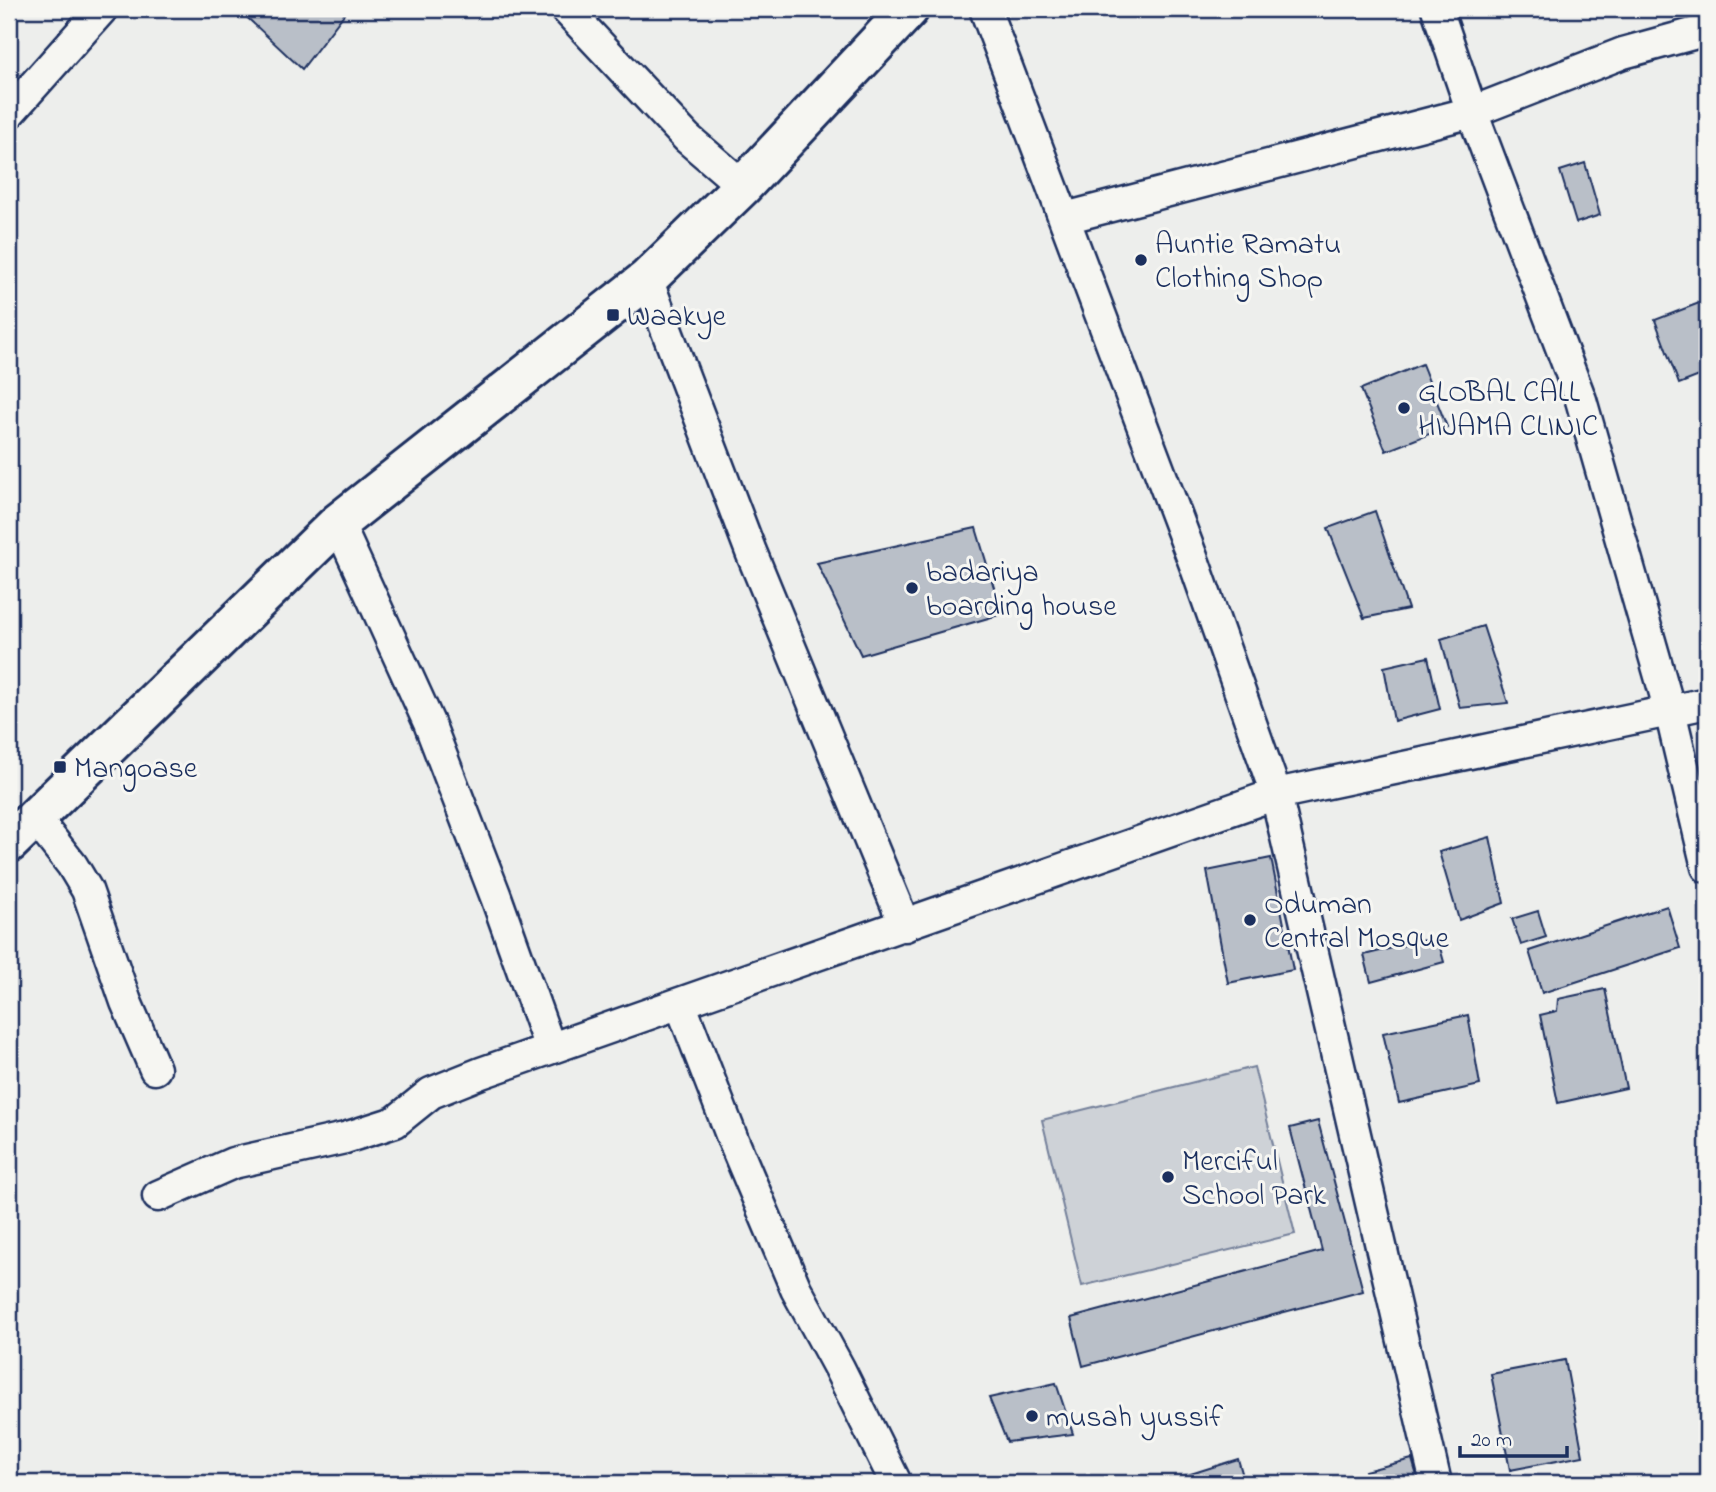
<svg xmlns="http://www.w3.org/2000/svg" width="1716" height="1492" font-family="'Indie Flower',sans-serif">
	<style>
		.green { fill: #ced2d7; stroke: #74809a; stroke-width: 2 }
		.building { fill: #b9bfc8; stroke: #1b2f5e; stroke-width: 2 }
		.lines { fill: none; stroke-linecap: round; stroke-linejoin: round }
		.minor-casing { stroke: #1b2f5e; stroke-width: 35 }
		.tertiary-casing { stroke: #1b2f5e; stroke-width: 44 }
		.minor { stroke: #f6f6f2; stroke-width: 30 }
		.tertiary { stroke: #f6f6f2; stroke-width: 38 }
		.poi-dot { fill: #1b2f5e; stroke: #f6f6f2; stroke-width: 2.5 }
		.labels { text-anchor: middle; stroke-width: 6; stroke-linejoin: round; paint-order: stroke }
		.poi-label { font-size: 30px; fill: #1b2f5e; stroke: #f6f6f2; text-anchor: start }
	</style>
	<rect width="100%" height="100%" fill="#edeeec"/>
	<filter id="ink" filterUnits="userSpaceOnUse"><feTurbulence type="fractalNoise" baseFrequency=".0143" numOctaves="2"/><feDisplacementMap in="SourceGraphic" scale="14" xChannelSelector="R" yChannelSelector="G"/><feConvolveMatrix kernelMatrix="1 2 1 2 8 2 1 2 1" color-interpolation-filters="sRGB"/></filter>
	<g filter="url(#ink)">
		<!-- green -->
		<path class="green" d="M1254,1067L1295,1234L1082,1286L1042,1120Z"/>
		<!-- building -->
		<path class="building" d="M238,9H348L302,69Z
			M1585,163L1600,215L1576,223L1560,171Z
			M1707,300V373L1679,384L1655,320Z
			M1422,364L1447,427L1386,451L1361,389Z
			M1375,511L1408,609L1364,618L1328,528Z
			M976,528L1002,614L861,655L817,563Z
			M1483,626L1508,703L1460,708L1441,639Z
			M1428,657L1440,709L1394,721L1384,667Z
			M1490,837L1504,903L1459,920L1439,852Z
			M1271,858L1293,970L1228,983L1207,871Z
			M1667,906L1680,948L1542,993L1529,951Z
			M1538,911L1546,937L1521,945L1512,919Z
			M1437,937L1444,962L1371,982L1364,955Z
			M1605,989L1626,1088L1558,1103L1540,1015L1557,1011L1558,999Z
			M1468,1015L1480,1085L1399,1103L1383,1033Z
			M1318,1121L1363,1291L1083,1366L1071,1318L1322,1251L1290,1128Z
			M1565,1360L1583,1456L1510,1470L1491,1374Z
			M1056,1383L1073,1434L1007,1442L989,1398Z
			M1238,1459L1245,1483H1162Z
			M1412,1459L1419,1483H1368L1365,1471Z"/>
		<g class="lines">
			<defs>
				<path id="minor" d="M566,9L687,138L743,186
					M985,9L1195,565L1276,794L1707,703
					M1437,9L1472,112L1581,400L1670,711L1707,867
					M9,113L102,9
					M1065,218L1472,112L1623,53L1707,30
					M647,279L751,552L905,926
					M338,523L429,723L496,897L550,1048
					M35,818L72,865L87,890L126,1002L155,1069
					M158,1196L233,1163L345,1138L395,1122L431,1093L481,1073L680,1003
					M896,1483L839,1368L796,1289L733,1140L680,1003L1276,794L1436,1483"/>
				<path id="tertiary" d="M9,843L338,523L647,279L743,186L909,9"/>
			</defs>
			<!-- minor casing -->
			<use href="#minor" class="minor-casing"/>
			<!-- tertiary casing -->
			<use href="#tertiary" class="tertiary-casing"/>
			<!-- minor -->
			<use href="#minor" class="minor"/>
			<!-- tertiary -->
			<use href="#tertiary" class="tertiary"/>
		</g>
	</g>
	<!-- markers -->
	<g class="poi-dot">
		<circle cx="1141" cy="260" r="7"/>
		<rect x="606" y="308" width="14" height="14" rx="3.5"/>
		<circle cx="1404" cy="408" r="7"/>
		<circle cx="912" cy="588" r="7"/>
		<rect x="53" y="760" width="14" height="14" rx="3.5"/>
		<circle cx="1250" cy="920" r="7"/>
		<circle cx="1168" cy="1177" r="7"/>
		<circle cx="1032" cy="1416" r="7"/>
	</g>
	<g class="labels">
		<!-- poi labels -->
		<g class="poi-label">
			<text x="1155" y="253">Auntie Ramatu<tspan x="1155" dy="34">Clothing Shop</tspan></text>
			<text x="627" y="325">Waakye</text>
			<text x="1418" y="401">GLOBAL CALL<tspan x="1418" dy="34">HIJAMA CLINIC</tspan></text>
			<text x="926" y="581">badariya<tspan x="926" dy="34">boarding house</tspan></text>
			<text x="74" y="777">Mangoase</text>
			<text x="1264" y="913">Oduman<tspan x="1264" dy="34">Central Mosque</tspan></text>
			<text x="1182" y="1170">Merciful<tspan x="1182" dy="34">School Park</tspan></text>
			<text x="1046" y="1426">musah yussif</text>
		</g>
	</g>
	<!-- margin -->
	<rect width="1716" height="1492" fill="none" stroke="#f6f6f2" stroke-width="35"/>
	<rect x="18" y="18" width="1681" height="1457" fill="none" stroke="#1b2f5e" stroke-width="2.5" filter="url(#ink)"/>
	<!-- scale -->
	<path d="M1460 1446v10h107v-10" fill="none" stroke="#1b2f5e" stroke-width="3.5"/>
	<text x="1471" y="1446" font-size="21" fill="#1b2f5e" stroke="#f6f6f2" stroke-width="5" paint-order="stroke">20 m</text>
</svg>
